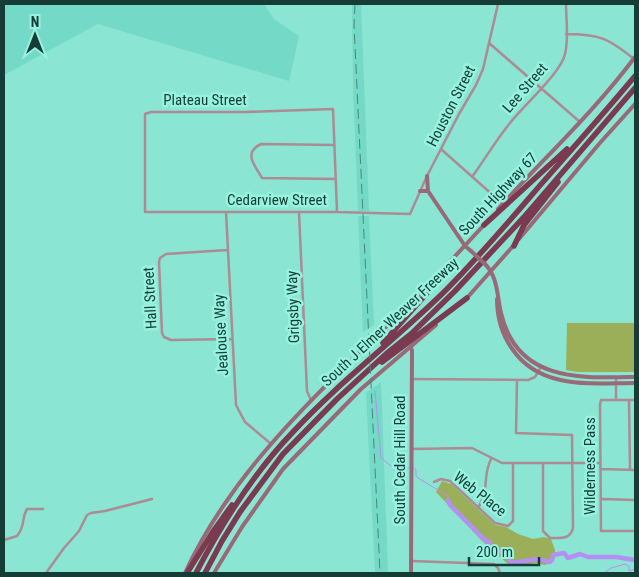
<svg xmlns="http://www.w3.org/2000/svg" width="639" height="577" font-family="'Roboto Condensed',sans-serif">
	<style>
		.built { fill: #74d9c6 }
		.green { fill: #9baf58 }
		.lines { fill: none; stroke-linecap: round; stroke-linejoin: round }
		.stream { stroke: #b590f3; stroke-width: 1 }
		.river { stroke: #b590f3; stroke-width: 4.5 }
		.street { stroke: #ac8b94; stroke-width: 2.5 }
		.secondary { stroke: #986977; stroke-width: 4 }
		.highway { stroke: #7a3a50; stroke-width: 5.5 }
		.rail { stroke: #49877b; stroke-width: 1; stroke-dasharray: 10 5; stroke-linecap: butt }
		.secondary-bridge { stroke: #986977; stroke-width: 4 }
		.labels { text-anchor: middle; stroke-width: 5; stroke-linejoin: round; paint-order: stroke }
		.street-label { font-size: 15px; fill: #153c35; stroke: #97f3e0 }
	</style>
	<rect width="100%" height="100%" fill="#8ae5d3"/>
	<!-- built -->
	<path class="built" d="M4,4H264L274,19L299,36L289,81L98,24L4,75Z
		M352,4H361L369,211H358L353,86Z
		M358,216H369L374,325L363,332Z
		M381,382L388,573H375L366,393Z"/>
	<!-- green -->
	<path class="green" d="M567,323H635V372H578L566,370Z
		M442,481L451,484L495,525L506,527L518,534L533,539L544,537L551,539L555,550V558L552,562L545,565L536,563L515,566L508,564L482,541L436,492Z"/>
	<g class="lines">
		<!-- stream -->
		<path class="stream" d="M375,391L381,458L391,466L409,468
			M414,468L416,470V476L418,478L448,496V500
			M576,573H578
			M593,573H596
			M604,573L611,568L625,564L629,566V571L635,569"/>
		<!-- river -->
		<path class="river" d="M448,500L450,505L486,541L490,542L489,550H492L495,547V550L501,552L510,549L509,560L512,563L537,559L550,562L552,560L553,555L564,553L568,558L580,554L588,557H616L635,560"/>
		<!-- street -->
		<path class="street" d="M566,34C599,34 608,38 634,59
			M489,43L580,122
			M334,145L261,144C242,153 256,167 262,178L336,179
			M442,150L503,204
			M472,177C485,159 496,140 510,123C523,106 561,73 565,54C569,39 566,19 566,4
			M226,212L236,405L245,422L270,443
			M299,212L307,391L311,400
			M337,212L333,109L245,112H151L145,114V212H337L410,214L427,176L459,114L476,85L483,69L498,4
			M227,250L166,254L160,258L159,262L162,333L164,337L171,340L232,339
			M616,377V400
			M412,379L528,380L535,377L541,367
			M517,380L516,433L572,435L573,528C570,540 560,538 550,538L543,531V463
			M629,400L630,469
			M635,400H601L600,404L601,531H635
			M411,449L472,448L502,463H600
			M601,469L635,470
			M434,482L441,479L450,481L495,523L508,526L513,521V463
			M602,499L635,500
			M478,508C490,489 482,477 491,459
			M4,540L17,536C26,525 21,519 27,509H43
			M411,561L494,564L498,568L500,573
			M46,573L64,548L79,531L87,515L91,513L105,511L152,499"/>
		<!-- secondary -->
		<path class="secondary" d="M427,176L428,191L465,246L471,251
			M420,191H428
			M498,209C544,158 594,112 635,57
			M519,239L599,144L635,104
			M485,264C498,277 497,296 501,313C517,382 580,378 635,377
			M444,268L485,224
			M466,299L514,245
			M497,299C497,319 502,335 513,350C541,390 593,383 635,383
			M411,347L412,351L411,573
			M185,573C241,452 346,370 436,277
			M214,573L242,527L283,469L361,389L436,325"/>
		<!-- highway -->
		<path class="highway" d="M484,225L567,149
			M514,246L524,225L558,182
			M383,343L428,292L445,268
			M382,362L467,298
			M187,573L214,530L232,505
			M196,573C222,523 253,474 292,433C339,382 395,340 444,292C479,257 511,219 543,182C574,147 605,112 635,76
			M205,573L222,541L240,512L283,454L337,399L386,354L411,334L455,291L524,217L635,88"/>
		<!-- rail -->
		<path class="rail" d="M355,4L354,25L380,573"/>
		<!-- secondary-bridge -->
		<path class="secondary-bridge" d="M471,251L485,264"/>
	</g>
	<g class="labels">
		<!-- street labels -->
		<g class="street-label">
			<text transform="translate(525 88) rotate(-49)" y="5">Lee Street</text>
			<text x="205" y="105">Plateau Street</text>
			<text transform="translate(451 106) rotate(-63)" y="5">Houston Street</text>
			<text transform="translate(498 194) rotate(-47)" y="5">South Highway 67</text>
			<text x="277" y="205">Cedarview Street</text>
			<text transform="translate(150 298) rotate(-93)" y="5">Hall Street</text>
			<text transform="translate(293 307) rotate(-92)" y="5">Grigsby Way</text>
			<text transform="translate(390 322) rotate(-43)" y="5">South J Elmer Weaver Freeway</text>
			<text transform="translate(221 335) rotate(-93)" y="5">Jealouse Way</text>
			<text transform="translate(400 460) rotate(-90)" y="5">South Cedar Hill Road</text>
			<text transform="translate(590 466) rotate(-90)" y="5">Wilderness Pass</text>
			<text transform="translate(480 494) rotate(38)" y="5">Web Place</text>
		</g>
	</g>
	<!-- border -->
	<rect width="639" height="577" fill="none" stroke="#153c35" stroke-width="10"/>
	<!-- north arrow -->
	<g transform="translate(35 35)" stroke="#97f3e0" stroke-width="4" paint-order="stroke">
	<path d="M0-4L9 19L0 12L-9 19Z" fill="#153c35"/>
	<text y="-8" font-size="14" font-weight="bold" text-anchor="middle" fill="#153c35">N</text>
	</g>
	<!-- scale -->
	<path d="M469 557v8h70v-8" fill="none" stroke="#153c35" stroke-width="2.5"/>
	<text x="476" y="557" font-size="15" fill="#153c35" stroke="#97f3e0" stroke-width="4" paint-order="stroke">200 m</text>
</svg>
